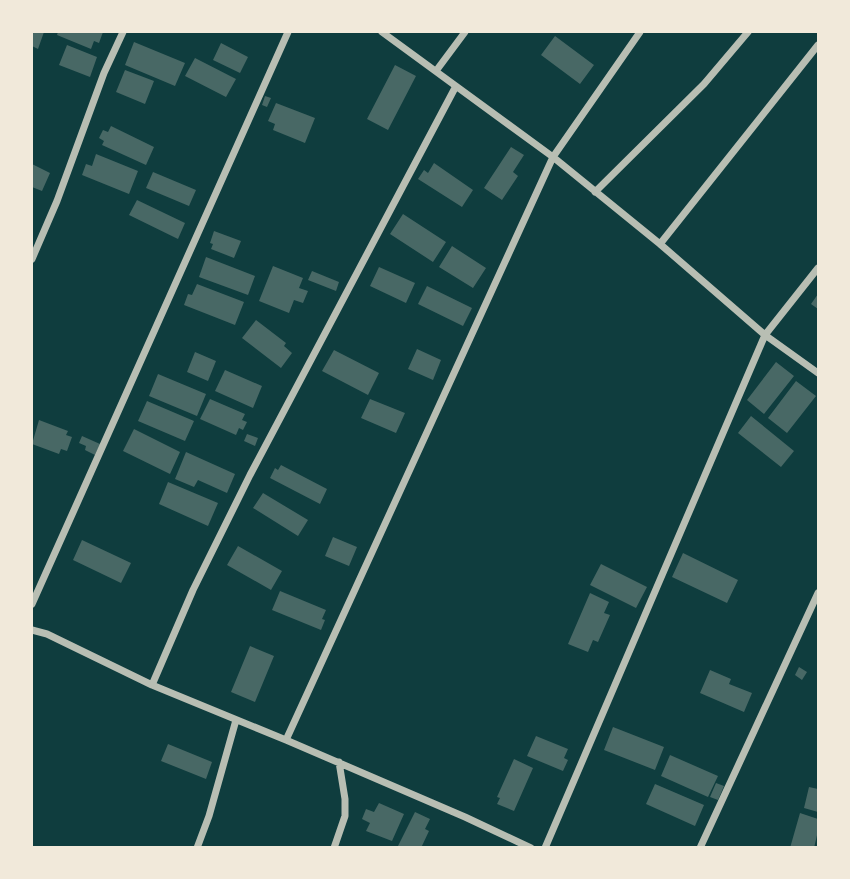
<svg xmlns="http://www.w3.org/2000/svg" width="850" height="879" font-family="'Asap Condensed',sans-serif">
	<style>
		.building { fill: #486865 }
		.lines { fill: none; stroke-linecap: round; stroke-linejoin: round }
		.minor { stroke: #b8beb3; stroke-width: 7 }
	</style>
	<rect width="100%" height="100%" fill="#0f3d3e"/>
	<!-- building -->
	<path class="building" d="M32,32H44L38,49L32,46Z
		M58,32H103L99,43L94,41L91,49L57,35Z
		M555,36L594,65L580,84L541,55Z
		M134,42L185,63L175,86L125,65Z
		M221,43L248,57L240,73L213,60Z
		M67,45L97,57L90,77L59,65Z
		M195,58L236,79L226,97L185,76Z
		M395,65L416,76L388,130L367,119Z
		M125,70L154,81L145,104L116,92Z
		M265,96L271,98L267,107L262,105Z
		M276,103L315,118L305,143L273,130L275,124L268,121Z
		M111,126L154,147L146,165L102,145L104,141L99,138L103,130L108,132Z
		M511,147L524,155L513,172L518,176L502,200L484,188Z
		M96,154L138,171L129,194L82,175L86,164L92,166Z
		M434,163L473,190L462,207L418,179L424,170L428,173Z
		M32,164L50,173L42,191L32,187Z
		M153,172L196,190L189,206L146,188Z
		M137,200L185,223L178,239L129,215Z
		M403,214L446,242L433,262L390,234Z
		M214,231L241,241L234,258L211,249L213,244L210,243Z
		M452,246L486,268L473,288L439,267Z
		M206,257L255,276L248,295L199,277Z
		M273,266L303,278L299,288L308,291L303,303L294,300L289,313L259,301Z
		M379,267L415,283L406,303L370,286Z
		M312,271L339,282L336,291L308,280Z
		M197,284L244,302L235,325L184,305L188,294L192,295Z
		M427,286L472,308L463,326L418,304Z
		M818,294V309L811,304Z
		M256,320L286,343L284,346L292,353L281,368L242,338Z
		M417,349L441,360L433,380L408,369Z
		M334,350L379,373L368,395L322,371Z
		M195,352L216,361L208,381L187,372Z
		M776,362L794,376L764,414L747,400Z
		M225,370L262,386L253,408L215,391Z
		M158,374L206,394L197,416L149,396Z
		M796,381L816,396L787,433L768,418Z
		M210,399L245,414L242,420L247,422L243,430L239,428L236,435L200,419Z
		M370,399L405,413L396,433L361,418Z
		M147,401L194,421L185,441L138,421Z
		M751,416L794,451L781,467L738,433Z
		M39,420L68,431L66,435L72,437L67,451L61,449L59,454L32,444Z
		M134,429L180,452L170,474L123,451Z
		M247,434L258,438L255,446L244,441Z
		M82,436L100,444L95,455L85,450L86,446L79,443Z
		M186,452L235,474L227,493L198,480L194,487L175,479Z
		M281,465L327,489L320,504L270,478L275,468L278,470Z
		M168,482L218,503L208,526L159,504Z
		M263,493L308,520L298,536L253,508Z
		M333,537L357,547L349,566L325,556Z
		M82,540L131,563L121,583L73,560Z
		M238,546L282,571L271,590L227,565Z
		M683,553L738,580L727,603L672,577Z
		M601,564L647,587L636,608L590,585Z
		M280,591L326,610L322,619L325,620L321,630L272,610Z
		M590,593L609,602L604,613L610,615L598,642L593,640L588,652L568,644Z
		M250,646L274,656L255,702L231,692Z
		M799,667L807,672L802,680L795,675Z
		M710,670L731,679L729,684L752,693L744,712L700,693Z
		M613,727L664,747L655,770L604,750Z
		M536,736L568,749L564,758L568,760L563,771L527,756Z
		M168,744L212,762L206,779L161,761Z
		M670,755L718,776L708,797L661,776Z
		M514,759L533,768L514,811L497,804L500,798L497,797Z
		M716,783L724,786L718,800L710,797Z
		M655,784L704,805L695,826L646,804Z
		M809,787L818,789V812L804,808Z
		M379,803L404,814L392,841L366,831L370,823L362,819L366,809L374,812Z
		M415,812L430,819L425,829L429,831L421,848H397Z
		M800,813L818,819V831L814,848H790Z"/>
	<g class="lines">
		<!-- minor -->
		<path class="minor" d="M382,32L553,157L660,244L765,335L818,373
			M436,71L465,32
			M595,192L704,84L748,32
			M660,244L818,45
			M32,259L57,201L104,73L123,32
			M32,604L288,32
			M32,630L47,634L152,685L286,740L465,817L531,848
			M152,685L193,590L250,475L456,86
			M286,740L553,157L640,32
			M197,848L209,816L236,720
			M334,848L345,816V799L339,762
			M545,848L765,335L818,268
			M700,848L818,593"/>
	</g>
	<!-- border -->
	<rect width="850" height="879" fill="none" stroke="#f1e9da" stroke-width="66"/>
</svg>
